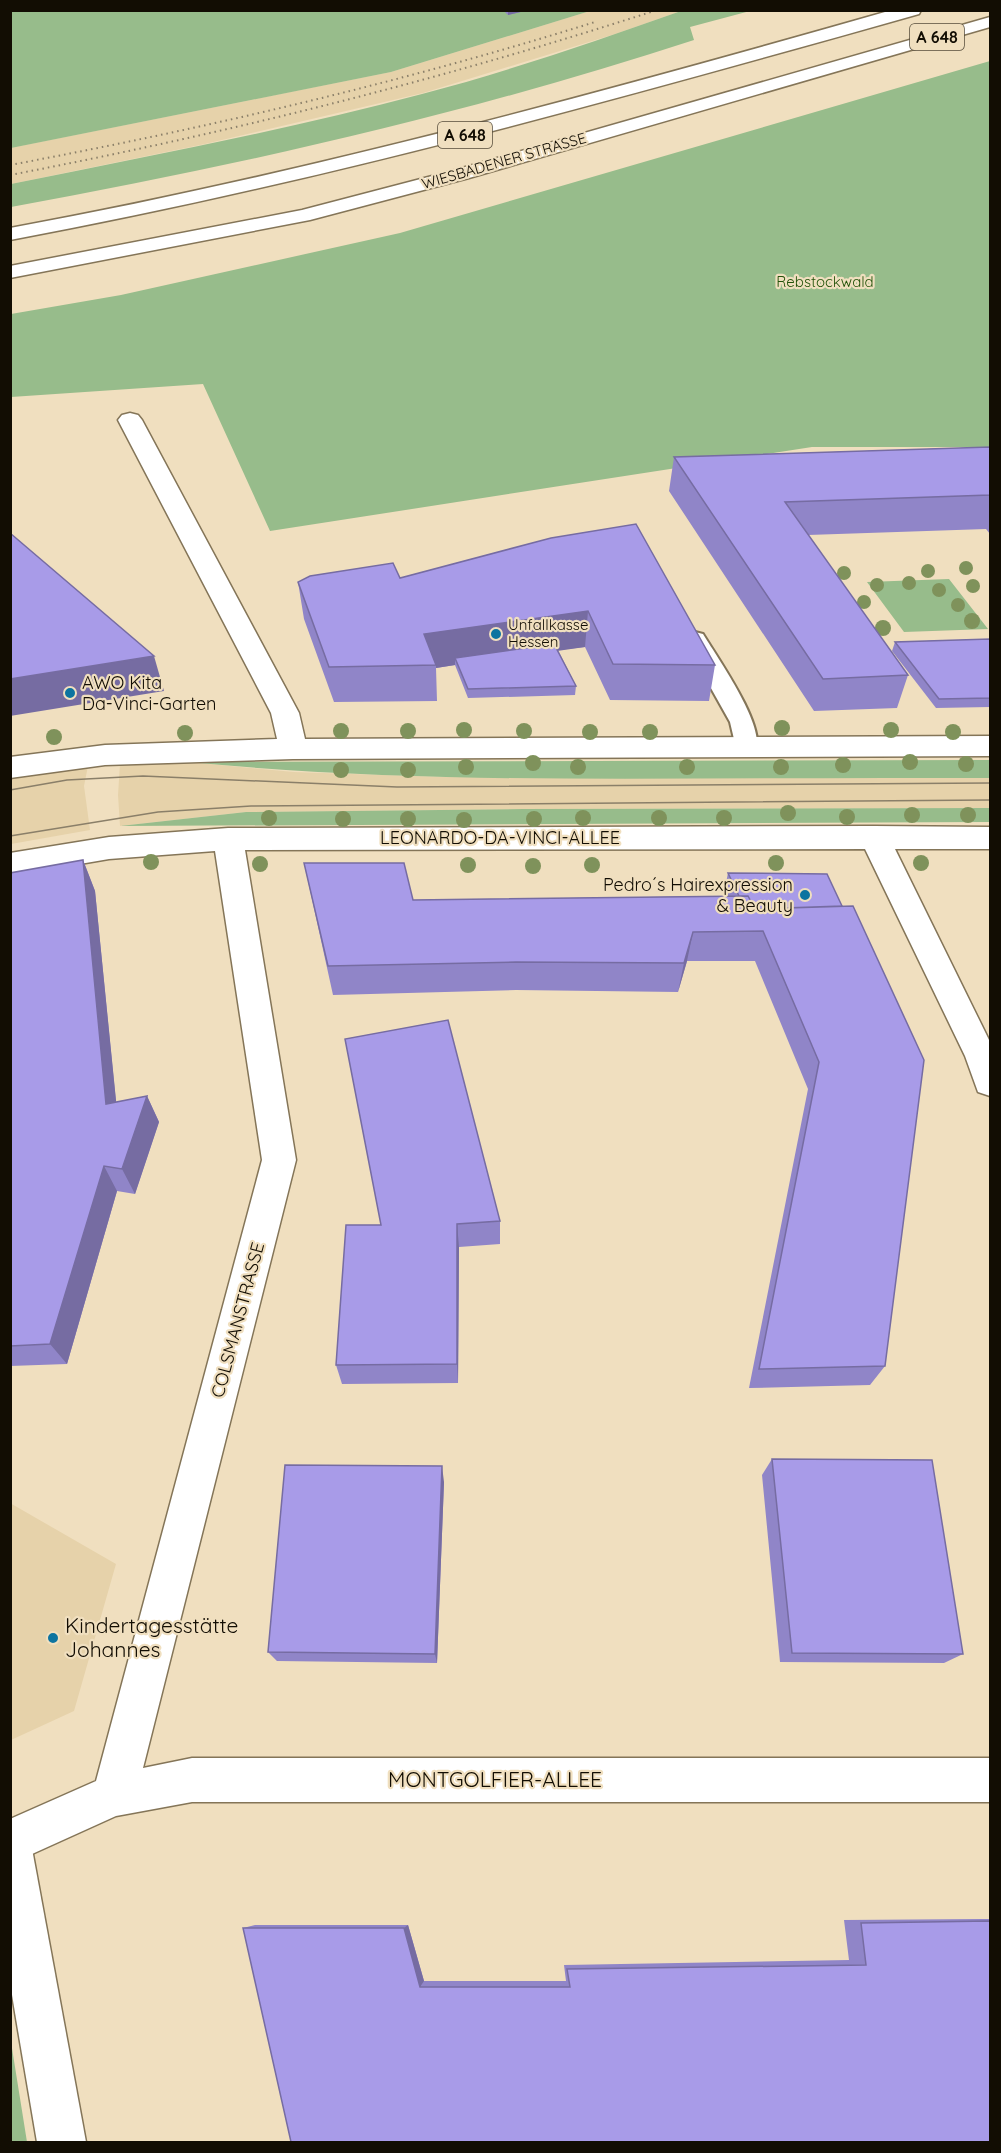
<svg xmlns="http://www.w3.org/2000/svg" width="1001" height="2153" font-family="Quicksand,sans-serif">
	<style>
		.built { fill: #e6d2aa }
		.green { fill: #97bc8b }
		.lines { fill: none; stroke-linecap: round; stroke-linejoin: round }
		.service-casing { stroke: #847558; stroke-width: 4 }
		.pedestrian-casing { stroke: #847558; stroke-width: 3 }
		.minor-casing { stroke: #847558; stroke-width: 3 }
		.motorway-casing { stroke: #847558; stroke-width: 3 }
		.service { fill: #fff; fill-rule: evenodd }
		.pedestrian { fill: #fff; fill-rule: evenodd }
		.minor { fill: #fff; fill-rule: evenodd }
		.motorway { fill: #fff; fill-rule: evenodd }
		.tram { stroke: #8a7f69; stroke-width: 1.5 }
		.rail { stroke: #8a7f69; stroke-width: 2; stroke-dasharray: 1.5 4; stroke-linecap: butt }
		.tree { fill: #7f925b }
		.wall { fill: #9085c8 }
		.shaded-wall { fill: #766ca2 }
		.building { fill: #a89be8; stroke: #766ca2; stroke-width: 1.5 }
		.poi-dot { fill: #0d74a0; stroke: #f0dfbf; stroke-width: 2 }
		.labels { text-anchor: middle; stroke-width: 4.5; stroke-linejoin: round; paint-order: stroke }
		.far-street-label { font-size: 15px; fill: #120d03; stroke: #f0dfbf }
		.far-park-label { font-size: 15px; fill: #23530a; stroke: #f0dfbf }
		.far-poi-label { font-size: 15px; fill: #120d03; stroke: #f0dfbf; text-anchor: start }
		.shield { fill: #f0dfbf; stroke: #554c3b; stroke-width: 1.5 }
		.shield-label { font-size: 16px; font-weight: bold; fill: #120d03 }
		.poi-label { font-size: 18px; fill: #120d03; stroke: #f0dfbf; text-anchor: start }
		.street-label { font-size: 18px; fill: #120d03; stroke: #f0dfbf }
		.near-poi-label { font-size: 21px; fill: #120d03; stroke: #f0dfbf; text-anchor: start }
		.near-street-label { font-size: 21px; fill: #120d03; stroke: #f0dfbf }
	</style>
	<rect width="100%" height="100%" fill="#f0dfbf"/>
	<!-- built -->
	<path class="built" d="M590,11H681L615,34L423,93L205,144L11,184L10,148L391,72Z
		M188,762L294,772L441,777L990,778V808L523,809L246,812L120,826L118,795L120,764Z
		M88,766L84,786L90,830L11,844V779Z
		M10,1503L116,1564L74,1711L11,1740Z"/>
	<!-- green -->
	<path class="green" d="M10,11H590L391,72L11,148Z
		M681,11H750L690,27L694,40C471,113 242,165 11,207V184C148,156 287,130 422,94C510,71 596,41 681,11Z
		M990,61V447H812L270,531L203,384L11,397V314L121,295L400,233Z
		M949,579L988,629L904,632L867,582Z
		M990,760V778H926C680,777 433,786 188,762Z
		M990,808V822L120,826L246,812L523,809Z
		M11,2042L27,2142H11Z"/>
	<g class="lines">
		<defs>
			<path id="service" d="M695,632L703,634C717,657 768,729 755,752L746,755L737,752L730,722L684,640L687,634Z"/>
			<path id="pedestrian" d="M10,1827L26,1833L32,1849L86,2142H37L10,1983Z"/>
			<path id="minor" d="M130,413L138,415L142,420L299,713L305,739L990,736V756L293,759L105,765L10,778V757L105,745L277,739L271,713L118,420L122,415Z
				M874,826L990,827V849H895L990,1042V1096L978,1092L965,1056L865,849L245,850L296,1160L143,1768L192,1758H990V1802H192L116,1816L10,1864V1819L96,1781L262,1160L215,851L109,859L10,876V853L109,837L228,828Z"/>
			<path id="motorway" d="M892,10H921L919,14C618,99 318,183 10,240V228C309,173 600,93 892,10Z
				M990,17V27L469,178L310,220L10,278V266L302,210L455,170Z"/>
		</defs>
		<!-- service casing -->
		<use href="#service" class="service-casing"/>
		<!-- pedestrian casing -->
		<use href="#pedestrian" class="pedestrian-casing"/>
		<!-- minor casing -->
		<use href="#minor" class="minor-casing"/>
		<!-- motorway casing -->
		<use href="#motorway" class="motorway-casing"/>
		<!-- service -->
		<use href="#service" class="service"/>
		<!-- pedestrian -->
		<use href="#pedestrian" class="pedestrian"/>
		<!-- minor -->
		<use href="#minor" class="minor"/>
		<!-- motorway -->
		<use href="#motorway" class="motorway"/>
		<!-- tram -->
		<path class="tram" d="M10,790L67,780L143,776L397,787L990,783
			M10,836L158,812L251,806L990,800"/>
		<!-- rail -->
		<path class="rail" d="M10,165C208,128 403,82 595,22
			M10,175C229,133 444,79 657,10"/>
	</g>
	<!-- trees -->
	<g class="tree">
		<circle cx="966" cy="568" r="7"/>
		<circle cx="928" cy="571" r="7"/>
		<circle cx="844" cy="573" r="7"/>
		<circle cx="909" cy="583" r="7"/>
		<circle cx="877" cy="585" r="7"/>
		<circle cx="973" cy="586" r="7"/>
		<circle cx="939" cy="590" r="7"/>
		<circle cx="864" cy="602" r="7"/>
		<circle cx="958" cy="605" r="7"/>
		<circle cx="972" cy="621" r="8"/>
		<circle cx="883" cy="628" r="8"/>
		<circle cx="782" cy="728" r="8"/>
		<circle cx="464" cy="730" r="8"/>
		<circle cx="891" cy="730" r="8"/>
		<circle cx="341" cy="731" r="8"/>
		<circle cx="408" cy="731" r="8"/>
		<circle cx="524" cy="731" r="8"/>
		<circle cx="590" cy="732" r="8"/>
		<circle cx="650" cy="732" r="8"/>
		<circle cx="953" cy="732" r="8"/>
		<circle cx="185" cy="733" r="8"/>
		<circle cx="54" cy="737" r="8"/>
		<circle cx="910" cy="762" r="8"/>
		<circle cx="533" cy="763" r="8"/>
		<circle cx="966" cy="764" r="8"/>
		<circle cx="843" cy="765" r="8"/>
		<circle cx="466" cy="767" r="8"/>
		<circle cx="578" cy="767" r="8"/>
		<circle cx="687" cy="767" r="8"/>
		<circle cx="781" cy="767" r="8"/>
		<circle cx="341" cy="770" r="8"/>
		<circle cx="408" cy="770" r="8"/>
		<circle cx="788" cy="813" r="8"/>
		<circle cx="912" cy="815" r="8"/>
		<circle cx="968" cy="815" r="8"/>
		<circle cx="847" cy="817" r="8"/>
		<circle cx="269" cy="818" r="8"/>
		<circle cx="583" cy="818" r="8"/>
		<circle cx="659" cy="818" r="8"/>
		<circle cx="724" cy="818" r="8"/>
		<circle cx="343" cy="819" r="8"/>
		<circle cx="408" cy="819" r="8"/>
		<circle cx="534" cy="819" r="8"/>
		<circle cx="464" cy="820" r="8"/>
		<circle cx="151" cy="862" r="8"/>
		<circle cx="776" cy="863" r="8"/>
		<circle cx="921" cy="863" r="8"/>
		<circle cx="260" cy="864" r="8"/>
		<circle cx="468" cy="865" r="8"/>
		<circle cx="592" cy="865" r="8"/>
		<circle cx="533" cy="866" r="8"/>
	</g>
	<!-- wall -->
	<path class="wall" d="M503,10H529L508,15Z
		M990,447V534L986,529L808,535L908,675L897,708L814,711L669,491L674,457Z
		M551,538L715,665L709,701L610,700L585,647L558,650L576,686L575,695L468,698L455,665L436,668L437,701L334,702L304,619L298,582L400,578Z
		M990,639V707L936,708L892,651L895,642Z
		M83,860L95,891L116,1102L147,1096L159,1122L135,1194L117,1191L67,1364L10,1366V873Z
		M304,863L413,900L728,896L725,888L728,873L827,874L885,1366L870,1385L749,1388L808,1089L755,961H687L678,992L516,990L333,995Z
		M500,1221V1244L459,1247L458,1383L342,1384L336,1365L381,1225Z
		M772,1459L963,1654L944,1663L780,1662L762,1475Z
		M444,1482L437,1663L277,1661L268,1652Z
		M982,1919H990V2142H291L243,1928L255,1925H408L424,1981H566L564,1965L849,1960L844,1920Z"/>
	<!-- shaded-wall -->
	<path class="shaded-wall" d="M508,10H529L508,15Z
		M588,611L585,647L458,665L455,658V665L436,668V665L424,634Z
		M154,656L164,691L10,716V679Z
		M83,860L95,891L119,1130L106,1104Z
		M693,932L687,961L678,992L684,963Z
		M147,1096L159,1122L135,1194L122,1169Z
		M104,1166L117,1191L67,1364L50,1344Z
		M457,1224L459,1247L458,1383L457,1364Z
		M442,1466L444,1482L437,1663L435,1654Z
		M408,1925L424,1981L420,1987L404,1928Z"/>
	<!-- building -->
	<path class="building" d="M990,447V495L785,502L908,675L823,679L674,457Z
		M636,524L715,665L613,664L588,611L424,634L436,665L329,667L298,582L310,576L393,563L400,578L551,538Z
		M10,533L154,656L10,679Z
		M990,639V698L939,699L895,642Z
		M554,644L576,686L468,689L455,658Z
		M83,860L106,1104L147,1096L122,1169L104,1166L50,1344L10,1346V873Z
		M304,863H404L413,900L748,896L755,909L853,906L924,1060L885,1366L759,1369L819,1062L763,931L693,932L684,963L516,962L328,966Z
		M728,873L827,874L842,906L755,909L748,896H739Z
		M448,1020L500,1221L457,1224V1364L336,1365L346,1225H381L345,1039Z
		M772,1459L932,1460L963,1654L792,1653Z
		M285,1465L442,1466L435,1654L268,1652Z
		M990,1921V2142H291L243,1928H404L420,1987H570L567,1969L866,1965L861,1923Z"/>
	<!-- markers -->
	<g class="poi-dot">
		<circle cx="496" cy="634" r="6"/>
		<circle cx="70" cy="693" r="6"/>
		<circle cx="805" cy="895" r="6"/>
		<circle cx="53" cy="1638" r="6"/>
	</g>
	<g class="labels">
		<!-- far-street labels -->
		<g class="far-street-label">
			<text transform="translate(504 161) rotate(-16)" y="5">WIESBADENER STRASSE</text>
		</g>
		<!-- far-park labels -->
		<g class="far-park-label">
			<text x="825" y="287">Rebstockwald</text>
		</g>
		<!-- far-poi labels -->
		<g class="far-poi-label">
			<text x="508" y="630">Unfallkasse<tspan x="508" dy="17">Hessen</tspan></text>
		</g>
		<!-- shield labels -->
		<g class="shield">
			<rect x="910" y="24" width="54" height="26" rx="4.5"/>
			<rect x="438" y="122" width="54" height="26" rx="4.5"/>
		</g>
		<g class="shield-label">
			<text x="937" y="43">A 648</text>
			<text x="465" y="141">A 648</text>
		</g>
		<!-- poi labels -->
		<g class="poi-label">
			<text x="82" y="689">AWO Kita<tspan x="82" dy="21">Da-Vinci-Garten</tspan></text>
			<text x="793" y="891" text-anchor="end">Pedro´s Hairexpression<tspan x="793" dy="21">&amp; Beauty</tspan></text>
		</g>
		<!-- street labels -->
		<g class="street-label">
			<text x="500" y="844">LEONARDO-DA-VINCI-ALLEE</text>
			<text transform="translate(238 1320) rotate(-75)" y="6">COLSMANSTRASSE</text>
		</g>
		<!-- near-poi labels -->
		<g class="near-poi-label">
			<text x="65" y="1633">Kindertagesstätte<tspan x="65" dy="24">Johannes</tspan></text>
		</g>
		<!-- near-street labels -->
		<g class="near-street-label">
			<text x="495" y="1787">MONTGOLFIER-ALLEE</text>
		</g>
	</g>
	<!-- border -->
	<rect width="1001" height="2153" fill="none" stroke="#120d03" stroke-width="24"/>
</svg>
